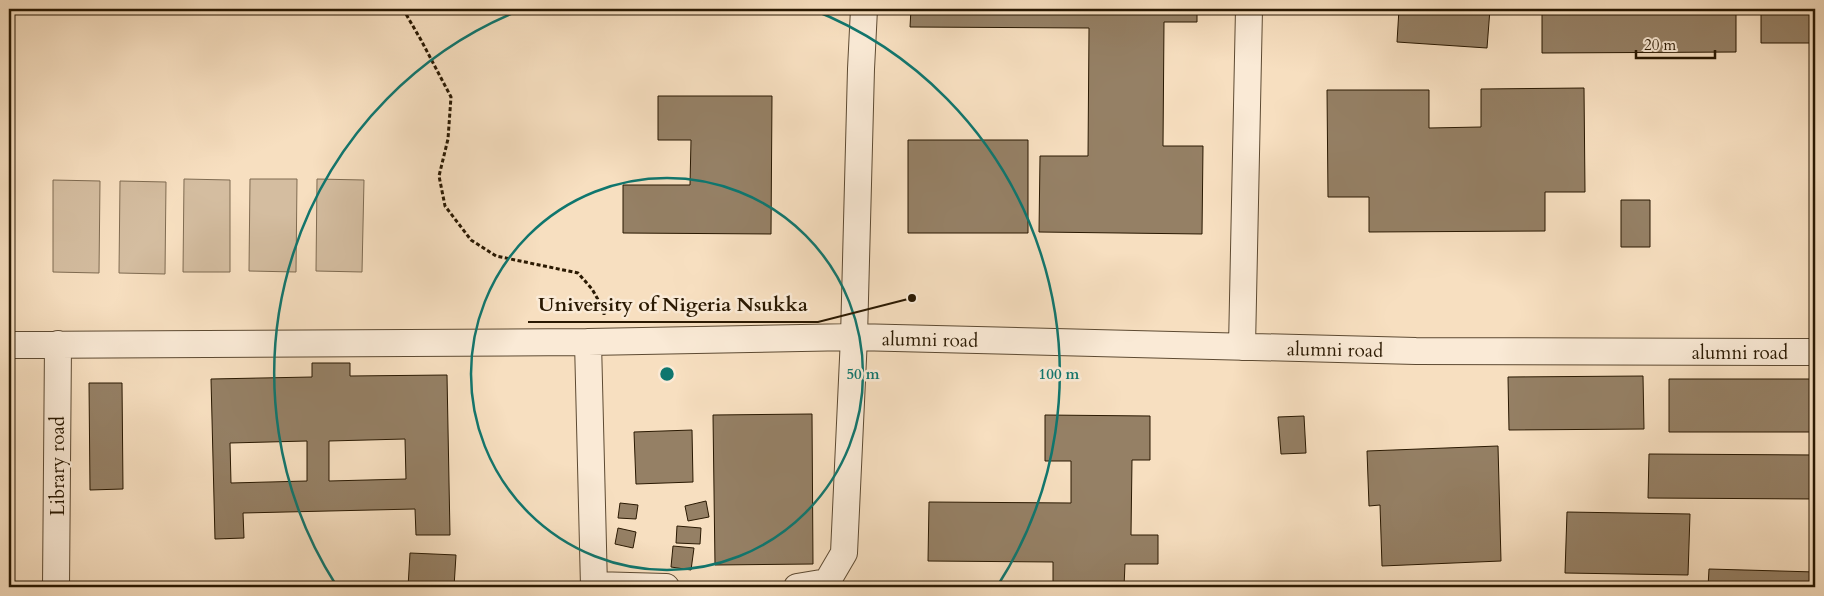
<svg xmlns="http://www.w3.org/2000/svg" width="1824" height="596" font-family="Cardo,serif">
	<style>
		.pitch { fill: #d4bda0; stroke: #7f6b51 }
		.building { fill: #958065; stroke: #2a1902; fill-rule: evenodd }
		.lines { fill: none; stroke-linecap: round; stroke-linejoin: round }
		.minor-casing { stroke: #5d4a32; stroke-width: 28 }
		.path { stroke: #2a1902; stroke-width: 3; stroke-dasharray: 4 2.5; stroke-linecap: butt }
		.minor { stroke: #faead6; stroke-width: 26 }
		.ring { fill: none; stroke: #0f766e; stroke-width: 2.5 }
		.labels { text-anchor: middle; stroke-width: 5; stroke-linejoin: round; paint-order: stroke }
		.street-label { font-size: 19px; fill: #2a1902; stroke: #faead6 }
		.centre { fill: #0f766e; stroke: #faead6; stroke-width: 2.5 }
		.ring-label { font-size: 15px; text-anchor: middle; font-weight: bold; fill: #0f766e; stroke: #faead6; stroke-width: 5; stroke-linejoin: round; paint-order: stroke }
		.leader { fill: none; stroke: #2a1902; stroke-width: 2 }
		.callout-dot { fill: #2a1902; stroke: #faead6; stroke-width: 2 }
		.callout-label { font-size: 20px; text-anchor: middle; font-weight: bold; fill: #2a1902; stroke: #faead6; stroke-width: 5; stroke-linejoin: round; paint-order: stroke }
	</style>
	<rect width="100%" height="100%" fill="#f7dfc0"/>
	<filter id="stains"><feTurbulence type="fractalNoise" baseFrequency=".004" numOctaves="4"/><feColorMatrix values="0 0 0 0 .2 0 0 0 0 .09 0 0 0 0 .02 0 0 0 .5 -.17"/></filter>
	<radialGradient id="worn" r=".72"><stop offset=".6" stop-color="#630" stop-opacity="0"/><stop offset="1" stop-color="#630" stop-opacity=".3"/></radialGradient>
	<!-- pitch -->
	<path class="pitch" d="M184,179L230,180V272H183Z
		M250,179H297L296,272L249,271Z
		M317,179L364,180L362,272L316,271Z
		M53,180L100,181L99,273L53,272Z
		M120,181L166,182L165,274L119,273Z"/>
	<!-- building -->
	<path class="building" d="M911,9H1197V22H1164L1163,146H1203L1202,234L1039,232L1040,156H1088L1089,28L910,27Z
		M1399,9H1490L1487,48L1397,42Z
		M1542,9H1736V52L1542,53Z
		M1761,9H1815V43H1761Z
		M1584,88L1585,192H1545V231L1369,232V197H1328L1327,90H1429V128L1481,127V89Z
		M658,96H772L771,234L623,233V185H690L691,140H658Z
		M908,140H1028V233H908Z
		M1621,200H1650V247H1621Z
		M312,363H350V376L447,375L450,535H416L415,509L243,513L244,538L215,539L211,379L312,377ZM405,439L406,479L329,481V441ZM307,441V481L231,483L230,443Z
		M1643,376L1644,429L1509,430L1508,377Z
		M1669,379H1815V432H1669Z
		M89,383H122L123,489L90,490Z
		M812,414L813,564L715,565L713,415Z
		M1045,415L1150,416V460H1132L1131,535H1158V564H1125L1124,587H1053V562L928,561L929,502L1071,503V461H1045Z
		M1304,416L1306,453L1281,454L1278,417Z
		M692,430L693,482L636,484L634,432Z
		M1498,446L1501,561L1382,566L1380,505L1369,506L1367,451Z
		M1649,454L1815,455V499L1648,498Z
		M9,483H11V525H9Z
		M706,501L709,517L688,521L685,506Z
		M620,503L638,505L636,519L618,518Z
		M1567,512L1690,514L1688,575L1565,573Z
		M677,526L701,528L700,544L676,543Z
		M618,528L636,532L633,548L615,544Z
		M673,546L694,548L691,570L671,567Z
		M410,553L456,555L454,587H408Z
		M1709,569L1815,572V587H1708Z
		M1559,586L1658,587H1559Z"/>
	<g class="lines">
		<defs>
			<path id="minor" d="M588,342L594,587
				M9,345L588,342L854,337L1416,351L1815,352
				M1242,347L1249,9
				M594,585L666,587
				M56,587L58,344
				M797,587L827,582L844,553L854,337L861,69L864,9"/>
		</defs>
		<!-- minor casing -->
		<use href="#minor" class="minor-casing"/>
		<!-- path -->
		<path class="path" d="M100,9L112,10L122,9
			M403,9L421,40L451,97L448,139L439,176L445,206L471,240L496,256L578,273L592,289L604,310V315"/>
		<!-- minor -->
		<use href="#minor" class="minor"/>
	</g>
	<!-- distance rings -->
	<g class="ring">
		<circle cx="667" cy="374" r="196"/>
		<path d="M336 585A392 392 0 0 1 523 9M811 9A392 392 0 0 1 998 585"/>
	</g>
	<g class="labels">
		<!-- street labels -->
		<g class="street-label">
			<text transform="translate(930 339) rotate(1)" y="7">alumni road</text>
			<text transform="translate(1335 349) rotate(1)" y="7">alumni road</text>
			<text x="1740" y="359">alumni road</text>
			<text transform="translate(57 466) rotate(-90)" y="7">Library road</text>
		</g>
	</g>
	<circle cx="667" cy="374" r="8" class="centre"/>
	<g class="ring-label">
		<text x="863" y="379">50 m</text>
		<text x="1059" y="379">100 m</text>
	</g>
	<!-- callouts -->
	<path class="leader" d="M912 298L818 322H528"/>
	<circle class="callout-dot" cx="912" cy="298" r="5"/>
	<g class="callout-label">
		<text x="673" y="311">University of Nigeria Nsukka</text>
	</g>
	<!-- margin -->
	<rect width="1824" height="596" fill="none" stroke="#f7dfc0" stroke-width="30"/>
	<rect x="10" y="10" width="1804" height="576" fill="none" stroke="#2a1902" stroke-width="2.5"/>
	<rect x="15" y="15" width="1794" height="566" fill="none" stroke="#2a1902"/>
	<!-- scale -->
	<path d="M1636 50v8h79v-8" fill="none" stroke="#2a1902" stroke-width="2.5"/>
	<text x="1644" y="50" font-size="15" fill="#2a1902" stroke="#faead6" stroke-width="4" paint-order="stroke">20 m</text>
	<rect width="100%" height="100%" filter="url(#stains)"/>
	<rect width="100%" height="100%" fill="url(#worn)"/>
</svg>
